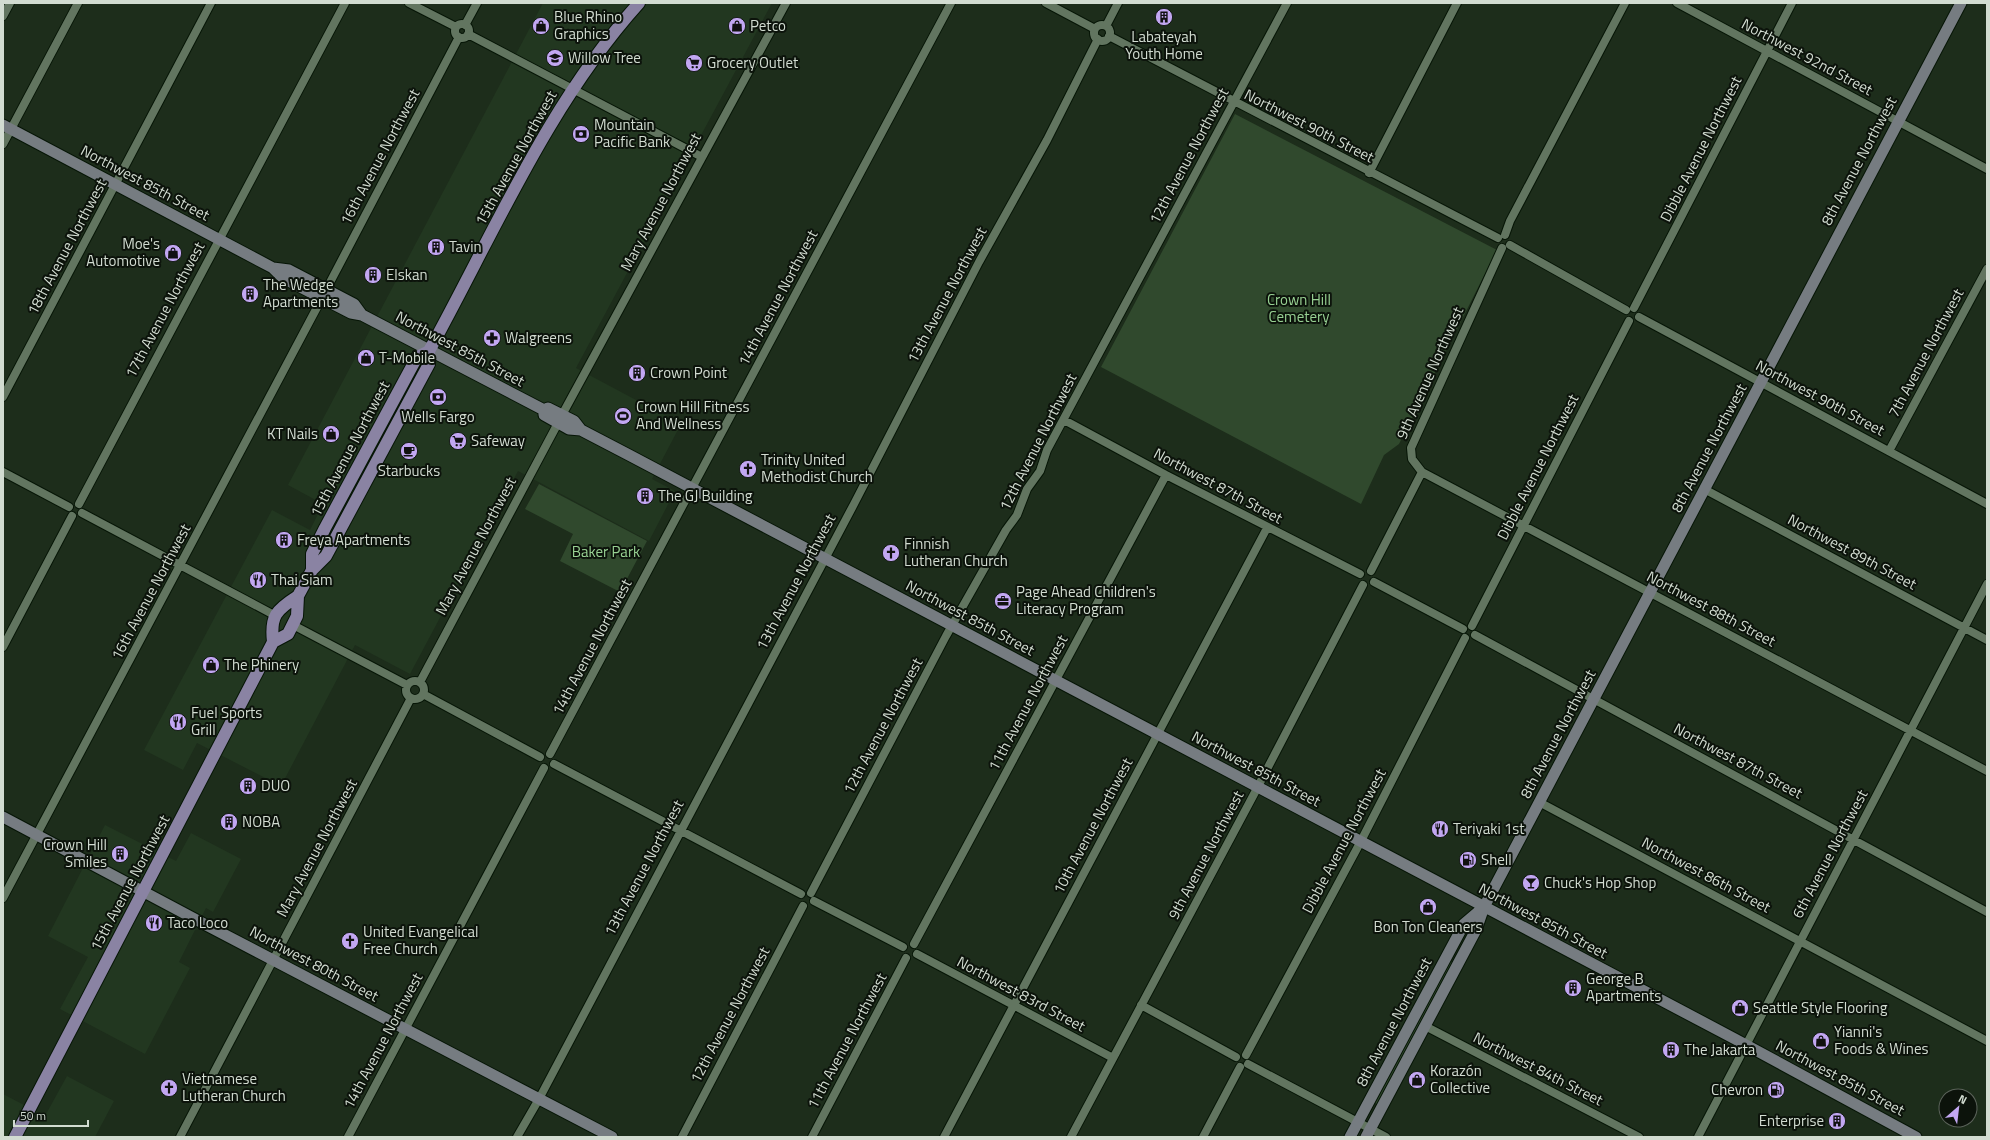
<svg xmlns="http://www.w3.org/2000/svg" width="1990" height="1140" font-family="'Titillium Web',sans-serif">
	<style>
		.built { fill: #223720 }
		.green { fill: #30492d }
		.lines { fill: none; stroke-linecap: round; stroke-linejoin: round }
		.street-casing { stroke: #061506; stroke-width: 10 }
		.secondary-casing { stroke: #061506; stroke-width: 13 }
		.primary-casing { stroke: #061506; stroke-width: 14 }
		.street { stroke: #627560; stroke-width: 8 }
		.secondary { stroke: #767c81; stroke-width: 11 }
		.primary { stroke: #8a83a3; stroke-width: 12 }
		.labels { text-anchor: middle; stroke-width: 4; stroke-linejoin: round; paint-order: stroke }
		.poi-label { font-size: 15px; fill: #d2dcd1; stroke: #0c130b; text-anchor: start }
		.street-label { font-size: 15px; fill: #d2dcd1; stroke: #0c130b }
		.park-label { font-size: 15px; fill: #98d193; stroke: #0c130b }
	</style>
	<rect width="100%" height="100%" fill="#1d2d1b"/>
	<!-- built -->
	<path class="built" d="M543,3H772L576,368L681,424L652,479L675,491L649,541L518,471L410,674L355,645L281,786L197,743L183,770L144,750L272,510L310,530L323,504L288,485Z
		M105,825L176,861L191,833L241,859L213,912L206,908L179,962L190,968L145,1054L60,1009L88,957L48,936Z
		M67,1076L114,1101L95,1137H3V1094L45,1116Z"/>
	<!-- green -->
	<path class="green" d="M1235,114L1497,250L1399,444L1384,455L1361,504L1101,367Z
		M539,484L647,541L620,592L560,561L573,534L525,509Z
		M1449,961L1453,963L1377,1104L1373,1102Z"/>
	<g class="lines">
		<defs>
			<path id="street" d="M409,3L456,27
				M1046,3L1095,29
				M1677,3L1987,169
				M3,16L10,3
				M455 31a7 7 0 1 1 14 0a7 7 0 1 1-14 0Z
				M465,25L477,3
				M1094 33a8 8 0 1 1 16 0a8 8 0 1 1-16 0Z
				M1106,26L1118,3
				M468,34L702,157
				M1109,36L1498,238
				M3,144L78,3
				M1369,173L1457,3
				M1505,235L1510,221L1625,3
				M1510,245L1626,310
				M326,290L459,37
				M1634,308L1792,3
				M1639,317L1987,504
				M3,397L211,3
				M562,415L786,3
				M1064,420L1166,475L1360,574
				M1889,451L1987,269
				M3,472L69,507
				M1422,472L1987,771
				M1704,489L1987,640
				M79,504L345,3
				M82,513L276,616
				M1371,571L1422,472L1412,459L1411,448L1502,248
				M1374,582L1463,629
				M293,625L407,685
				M1472,626L1629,321
				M1475,635L1987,912
				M3,647L72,516
				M406 690a9 9 0 1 1 18 0a9 9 0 1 1-18 0Z
				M420,682L558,423
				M423,694L540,757
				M550,754L951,3
				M554,764L801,894
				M1539,802L1987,1041
				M811,893L946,636L1006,530L1017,515L1027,489L1040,471L1047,450L1287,3
				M3,898L322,298
				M814,901L903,947
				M914,944L1166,475
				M917,954L1113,1058
				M1141,1005L1236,1057
				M1425,1026L1639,1137
				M1246,1055L1361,841L1465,638
				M1248,1064L1386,1137
				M180,1137L411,698
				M348,1137L544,768
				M517,1137L539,1099L854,504L979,262L1047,140L1098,39
				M682,1137L803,906
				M812,1137L906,958
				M944,1137L1267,528
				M1071,1137L1253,796L1363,585
				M1203,1137L1240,1067
				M1698,1137L1987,584"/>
			<path id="secondary" d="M3,125L273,268L283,278L351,313L362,315L544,410V415L569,429L581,430L629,455L1735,1039L1916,1137
				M273,268L289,270L354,304L362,315
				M544,410L548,408L574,421L581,430
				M3,817L208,926L612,1137
				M1350,1137L1464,924L1484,907
				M1366,1137L1476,930L1484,907L1961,3"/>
			<path id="primary" d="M312,570V554L325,528L417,357L429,351
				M273,642C270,616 276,610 298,596
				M15,1137L273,642L288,634L297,616L298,596L312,570L326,556L429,364V351C494,233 548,104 639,3"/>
		</defs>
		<!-- street casing -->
		<use href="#street" class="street-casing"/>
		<!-- secondary casing -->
		<use href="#secondary" class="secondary-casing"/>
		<!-- primary casing -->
		<use href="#primary" class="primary-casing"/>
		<!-- street -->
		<use href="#street" class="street"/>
		<!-- secondary -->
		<use href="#secondary" class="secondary"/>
		<!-- primary -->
		<use href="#primary" class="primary"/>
	</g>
	<!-- icons -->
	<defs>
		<symbol id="building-disc" viewBox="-11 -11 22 22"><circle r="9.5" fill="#c2a7f2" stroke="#0c130b"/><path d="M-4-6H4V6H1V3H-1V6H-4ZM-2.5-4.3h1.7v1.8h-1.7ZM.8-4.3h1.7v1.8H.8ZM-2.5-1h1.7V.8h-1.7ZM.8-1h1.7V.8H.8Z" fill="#111"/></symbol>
		<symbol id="shop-disc" viewBox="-11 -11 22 22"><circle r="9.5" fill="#c2a7f2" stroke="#0c130b"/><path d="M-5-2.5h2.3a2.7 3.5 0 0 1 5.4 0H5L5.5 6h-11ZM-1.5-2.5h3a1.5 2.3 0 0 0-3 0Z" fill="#111"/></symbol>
		<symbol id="school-disc" viewBox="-11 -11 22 22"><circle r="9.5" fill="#c2a7f2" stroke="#0c130b"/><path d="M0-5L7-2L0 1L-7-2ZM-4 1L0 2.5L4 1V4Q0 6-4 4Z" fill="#111"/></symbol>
		<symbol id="supermarket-disc" viewBox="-11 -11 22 22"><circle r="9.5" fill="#c2a7f2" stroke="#0c130b"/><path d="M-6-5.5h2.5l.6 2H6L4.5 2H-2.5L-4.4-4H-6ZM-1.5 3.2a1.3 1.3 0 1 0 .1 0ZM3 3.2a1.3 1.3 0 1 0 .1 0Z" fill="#111"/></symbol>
		<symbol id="bank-disc" viewBox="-11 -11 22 22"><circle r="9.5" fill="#c2a7f2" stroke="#0c130b"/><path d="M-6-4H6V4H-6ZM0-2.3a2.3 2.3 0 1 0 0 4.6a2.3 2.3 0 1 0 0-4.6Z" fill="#111"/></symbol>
		<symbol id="pharmacy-disc" viewBox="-11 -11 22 22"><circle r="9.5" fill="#c2a7f2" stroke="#0c130b"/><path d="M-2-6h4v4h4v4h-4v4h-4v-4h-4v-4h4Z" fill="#111"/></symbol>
		<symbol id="stadium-disc" viewBox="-11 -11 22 22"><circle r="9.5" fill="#c2a7f2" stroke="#0c130b"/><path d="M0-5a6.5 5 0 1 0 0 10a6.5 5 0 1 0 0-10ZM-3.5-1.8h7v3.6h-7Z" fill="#111"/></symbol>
		<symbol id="cafe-disc" viewBox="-11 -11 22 22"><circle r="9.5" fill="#c2a7f2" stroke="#0c130b"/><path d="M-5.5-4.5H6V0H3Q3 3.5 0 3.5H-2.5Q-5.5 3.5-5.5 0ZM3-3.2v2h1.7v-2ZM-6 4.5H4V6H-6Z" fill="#111"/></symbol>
		<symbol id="church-disc" viewBox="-11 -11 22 22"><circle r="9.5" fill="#c2a7f2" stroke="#0c130b"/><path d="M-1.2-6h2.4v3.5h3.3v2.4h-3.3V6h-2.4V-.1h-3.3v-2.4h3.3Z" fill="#111"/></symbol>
		<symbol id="restaurant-disc" viewBox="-11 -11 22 22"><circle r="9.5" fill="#c2a7f2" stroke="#0c130b"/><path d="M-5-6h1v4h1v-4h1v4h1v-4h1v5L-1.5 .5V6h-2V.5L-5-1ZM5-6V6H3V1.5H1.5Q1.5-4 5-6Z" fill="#111"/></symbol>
		<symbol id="office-disc" viewBox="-11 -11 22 22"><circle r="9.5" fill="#c2a7f2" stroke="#0c130b"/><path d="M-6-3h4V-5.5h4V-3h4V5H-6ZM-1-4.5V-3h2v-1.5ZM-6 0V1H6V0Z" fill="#111"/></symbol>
		<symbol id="fuel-disc" viewBox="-11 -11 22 22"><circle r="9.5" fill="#c2a7f2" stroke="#0c130b"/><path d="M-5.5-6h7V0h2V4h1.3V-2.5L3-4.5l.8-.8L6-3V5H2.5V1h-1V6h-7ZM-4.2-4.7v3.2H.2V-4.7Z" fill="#111"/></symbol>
		<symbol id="bar-disc" viewBox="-11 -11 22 22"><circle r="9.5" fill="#c2a7f2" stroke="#0c130b"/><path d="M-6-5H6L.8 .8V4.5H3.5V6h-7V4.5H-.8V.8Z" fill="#111"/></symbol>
	</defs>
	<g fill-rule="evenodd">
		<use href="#building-disc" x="1154" y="7" width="20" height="20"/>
		<use href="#shop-disc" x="531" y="16" width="20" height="20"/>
		<use href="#shop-disc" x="727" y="16" width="20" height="20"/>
		<use href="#school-disc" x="545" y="48" width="20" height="20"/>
		<use href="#supermarket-disc" x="684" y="53" width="20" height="20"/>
		<use href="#bank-disc" x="571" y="124" width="20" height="20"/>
		<use href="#building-disc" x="426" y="237" width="20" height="20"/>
		<use href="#shop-disc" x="163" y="243" width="20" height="20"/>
		<use href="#building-disc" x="363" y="265" width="20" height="20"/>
		<use href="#building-disc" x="240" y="284" width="20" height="20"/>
		<use href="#pharmacy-disc" x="482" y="328" width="20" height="20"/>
		<use href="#shop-disc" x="356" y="348" width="20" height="20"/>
		<use href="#building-disc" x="627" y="363" width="20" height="20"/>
		<use href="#bank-disc" x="428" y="387" width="20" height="20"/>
		<use href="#stadium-disc" x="613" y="406" width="20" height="20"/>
		<use href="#shop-disc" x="321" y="424" width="20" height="20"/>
		<use href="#supermarket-disc" x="448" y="431" width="20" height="20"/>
		<use href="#cafe-disc" x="399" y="441" width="20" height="20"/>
		<use href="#church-disc" x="738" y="459" width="20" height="20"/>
		<use href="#building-disc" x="635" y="486" width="20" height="20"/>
		<use href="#building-disc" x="274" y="530" width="20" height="20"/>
		<use href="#church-disc" x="881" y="543" width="20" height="20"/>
		<use href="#restaurant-disc" x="248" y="570" width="20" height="20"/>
		<use href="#office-disc" x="993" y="591" width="20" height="20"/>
		<use href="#shop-disc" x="201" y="655" width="20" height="20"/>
		<use href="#restaurant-disc" x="168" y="712" width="20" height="20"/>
		<use href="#building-disc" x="238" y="776" width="20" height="20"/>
		<use href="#building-disc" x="219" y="812" width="20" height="20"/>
		<use href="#restaurant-disc" x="1430" y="819" width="20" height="20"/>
		<use href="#building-disc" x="110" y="844" width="20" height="20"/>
		<use href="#fuel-disc" x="1458" y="850" width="20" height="20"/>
		<use href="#bar-disc" x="1521" y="873" width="20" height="20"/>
		<use href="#shop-disc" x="1418" y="897" width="20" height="20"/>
		<use href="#restaurant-disc" x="144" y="913" width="20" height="20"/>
		<use href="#church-disc" x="340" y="931" width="20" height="20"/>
		<use href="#building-disc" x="1563" y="978" width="20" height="20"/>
		<use href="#shop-disc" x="1730" y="998" width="20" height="20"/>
		<use href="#shop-disc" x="1811" y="1031" width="20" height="20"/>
		<use href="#building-disc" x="1661" y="1040" width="20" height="20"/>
		<use href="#shop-disc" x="1407" y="1070" width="20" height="20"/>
		<use href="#church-disc" x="159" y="1078" width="20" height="20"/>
		<use href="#fuel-disc" x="1766" y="1080" width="20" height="20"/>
		<use href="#building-disc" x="1827" y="1111" width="20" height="20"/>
	</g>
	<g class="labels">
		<!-- poi labels -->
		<g class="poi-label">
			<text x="554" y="22">Blue Rhino<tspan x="554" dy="17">Graphics</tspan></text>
			<text x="750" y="31">Petco</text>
			<text x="1164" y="42" text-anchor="middle">Labateyah<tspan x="1164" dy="17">Youth Home</tspan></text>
			<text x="568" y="63">Willow Tree</text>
			<text x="707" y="68">Grocery Outlet</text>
			<text x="594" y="130">Mountain<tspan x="594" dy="17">Pacific Bank</tspan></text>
			<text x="160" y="249" text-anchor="end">Moe's<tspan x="160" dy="17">Automotive</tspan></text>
			<text x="449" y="252">Tavin</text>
			<text x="386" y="280">Elskan</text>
			<text x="263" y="290">The Wedge<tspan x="263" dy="17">Apartments</tspan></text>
			<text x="505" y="343">Walgreens</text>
			<text x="379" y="363">T-Mobile</text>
			<text x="650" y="378">Crown Point</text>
			<text x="636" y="412">Crown Hill Fitness<tspan x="636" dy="17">And Wellness</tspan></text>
			<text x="438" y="422" text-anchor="middle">Wells Fargo</text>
			<text x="318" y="439" text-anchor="end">KT Nails</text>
			<text x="471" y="446">Safeway</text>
			<text x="761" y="465">Trinity United<tspan x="761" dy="17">Methodist Church</tspan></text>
			<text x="409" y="476" text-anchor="middle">Starbucks</text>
			<text x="658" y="501">The GJ Building</text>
			<text x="297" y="545">Freya Apartments</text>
			<text x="904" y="549">Finnish<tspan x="904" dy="17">Lutheran Church</tspan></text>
			<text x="271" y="585">Thai Siam</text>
			<text x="1016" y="597">Page Ahead Children's<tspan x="1016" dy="17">Literacy Program</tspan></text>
			<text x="224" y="670">The Phinery</text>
			<text x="191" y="718">Fuel Sports<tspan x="191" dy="17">Grill</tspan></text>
			<text x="261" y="791">DUO</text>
			<text x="242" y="827">NOBA</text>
			<text x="1453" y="834">Teriyaki 1st</text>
			<text x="107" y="850" text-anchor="end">Crown Hill<tspan x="107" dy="17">Smiles</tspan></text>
			<text x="1481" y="865">Shell</text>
			<text x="1544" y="888">Chuck's Hop Shop</text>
			<text x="167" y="928">Taco Loco</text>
			<text x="1428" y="932" text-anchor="middle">Bon Ton Cleaners</text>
			<text x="363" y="937">United Evangelical<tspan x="363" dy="17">Free Church</tspan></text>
			<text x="1586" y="984">George B<tspan x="1586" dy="17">Apartments</tspan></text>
			<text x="1753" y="1013">Seattle Style Flooring</text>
			<text x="1834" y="1037">Yianni's<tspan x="1834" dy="17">Foods &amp; Wines</tspan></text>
			<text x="1684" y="1055">The Jakarta</text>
			<text x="1430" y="1076">Korazón<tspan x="1430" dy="17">Collective</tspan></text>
			<text x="182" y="1084">Vietnamese<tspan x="182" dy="17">Lutheran Church</tspan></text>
			<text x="1763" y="1095" text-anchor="end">Chevron</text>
			<text x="1824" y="1126" text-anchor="end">Enterprise</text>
		</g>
		<!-- street labels -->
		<g class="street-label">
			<text transform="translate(1807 57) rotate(28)" y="5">Northwest 92nd Street</text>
			<text transform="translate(1309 126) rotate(27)" y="5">Northwest 90th Street</text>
			<text transform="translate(1701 149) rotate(-63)" y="5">Dibble Avenue Northwest</text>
			<text transform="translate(1189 156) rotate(-62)" y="5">12th Avenue Northwest</text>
			<text transform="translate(380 157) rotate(-62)" y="5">16th Avenue Northwest</text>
			<text transform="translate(516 158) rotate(-61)" y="5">15th Avenue Northwest</text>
			<text transform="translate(1859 161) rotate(-62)" y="5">8th Avenue Northwest</text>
			<text transform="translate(145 183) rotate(28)" y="5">Northwest 85th Street</text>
			<text transform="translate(661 202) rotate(-62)" y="5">Mary Avenue Northwest</text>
			<text transform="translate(67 247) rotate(-62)" y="5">18th Avenue Northwest</text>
			<text transform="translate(947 295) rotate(-62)" y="5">13th Avenue Northwest</text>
			<text transform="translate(778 298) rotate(-62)" y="5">14th Avenue Northwest</text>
			<text transform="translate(165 310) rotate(-62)" y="5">17th Avenue Northwest</text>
			<text transform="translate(460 349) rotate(28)" y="5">Northwest 85th Street</text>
			<text transform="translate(1926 353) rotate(-62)" y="5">7th Avenue Northwest</text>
			<text transform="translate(1430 373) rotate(-66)" y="5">9th Avenue Northwest</text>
			<text transform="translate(1820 398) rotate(28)" y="5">Northwest 90th Street</text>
			<text transform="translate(1038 442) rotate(-63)" y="5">12th Avenue Northwest</text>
			<text transform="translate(1709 448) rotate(-62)" y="5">8th Avenue Northwest</text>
			<text transform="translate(350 449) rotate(-62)" y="5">15th Avenue Northwest</text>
			<text transform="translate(1538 467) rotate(-63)" y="5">Dibble Avenue Northwest</text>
			<text transform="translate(1218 486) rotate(28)" y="5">Northwest 87th Street</text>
			<text transform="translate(476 546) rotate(-62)" y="5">Mary Avenue Northwest</text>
			<text transform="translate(1852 552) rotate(28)" y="5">Northwest 89th Street</text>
			<text transform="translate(796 582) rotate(-62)" y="5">13th Avenue Northwest</text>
			<text transform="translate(151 592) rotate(-62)" y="5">16th Avenue Northwest</text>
			<text transform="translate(1711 609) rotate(28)" y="5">Northwest 88th Street</text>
			<text transform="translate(970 618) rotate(28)" y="5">Northwest 85th Street</text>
			<text transform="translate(592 647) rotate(-62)" y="5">14th Avenue Northwest</text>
			<text transform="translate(1028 703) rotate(-62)" y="5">11th Avenue Northwest</text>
			<text transform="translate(883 726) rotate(-62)" y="5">12th Avenue Northwest</text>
			<text transform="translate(1558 734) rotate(-62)" y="5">8th Avenue Northwest</text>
			<text transform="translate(1738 761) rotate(28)" y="5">Northwest 87th Street</text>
			<text transform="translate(1256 769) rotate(28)" y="5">Northwest 85th Street</text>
			<text transform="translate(1093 826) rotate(-62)" y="5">10th Avenue Northwest</text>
			<text transform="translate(1344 841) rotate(-62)" y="5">Dibble Avenue Northwest</text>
			<text transform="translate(317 848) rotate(-62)" y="5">Mary Avenue Northwest</text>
			<text transform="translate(1830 854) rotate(-62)" y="5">6th Avenue Northwest</text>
			<text transform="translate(1206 855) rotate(-62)" y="5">9th Avenue Northwest</text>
			<text transform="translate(644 868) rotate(-62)" y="5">13th Avenue Northwest</text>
			<text transform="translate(1706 875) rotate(28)" y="5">Northwest 86th Street</text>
			<text transform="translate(130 883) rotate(-62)" y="5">15th Avenue Northwest</text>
			<text transform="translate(1543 921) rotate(28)" y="5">Northwest 85th Street</text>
			<text transform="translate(314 964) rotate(28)" y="5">Northwest 80th Street</text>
			<text transform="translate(1021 994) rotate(28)" y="5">Northwest 83rd Street</text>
			<text transform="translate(730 1015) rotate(-62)" y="5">12th Avenue Northwest</text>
			<text transform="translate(1394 1022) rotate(-62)" y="5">8th Avenue Northwest</text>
			<text transform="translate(383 1041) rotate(-62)" y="5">14th Avenue Northwest</text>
			<text transform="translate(847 1041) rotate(-62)" y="5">11th Avenue Northwest</text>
			<text transform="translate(1538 1069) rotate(27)" y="5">Northwest 84th Street</text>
			<text transform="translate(1840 1078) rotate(28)" y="5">Northwest 85th Street</text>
		</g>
		<!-- park labels -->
		<g class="park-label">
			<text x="1299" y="305">Crown Hill<tspan x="1299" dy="17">Cemetery</tspan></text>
			<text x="606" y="557">Baker Park</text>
		</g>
	</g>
	<!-- border -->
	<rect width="1990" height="1140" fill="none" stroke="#d2dcd1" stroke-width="8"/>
	<!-- north arrow -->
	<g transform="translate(1958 1108) rotate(28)"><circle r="19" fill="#0c130b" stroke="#5b635a"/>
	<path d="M0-3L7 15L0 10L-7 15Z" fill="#c2a7f2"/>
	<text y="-6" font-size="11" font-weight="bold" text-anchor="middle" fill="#d2dcd1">N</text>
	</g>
	<!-- scale -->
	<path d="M14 1120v6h74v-6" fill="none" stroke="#d2dcd1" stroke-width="2"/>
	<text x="20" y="1120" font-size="12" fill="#d2dcd1" stroke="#0c130b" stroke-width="3" paint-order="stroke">50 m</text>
</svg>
